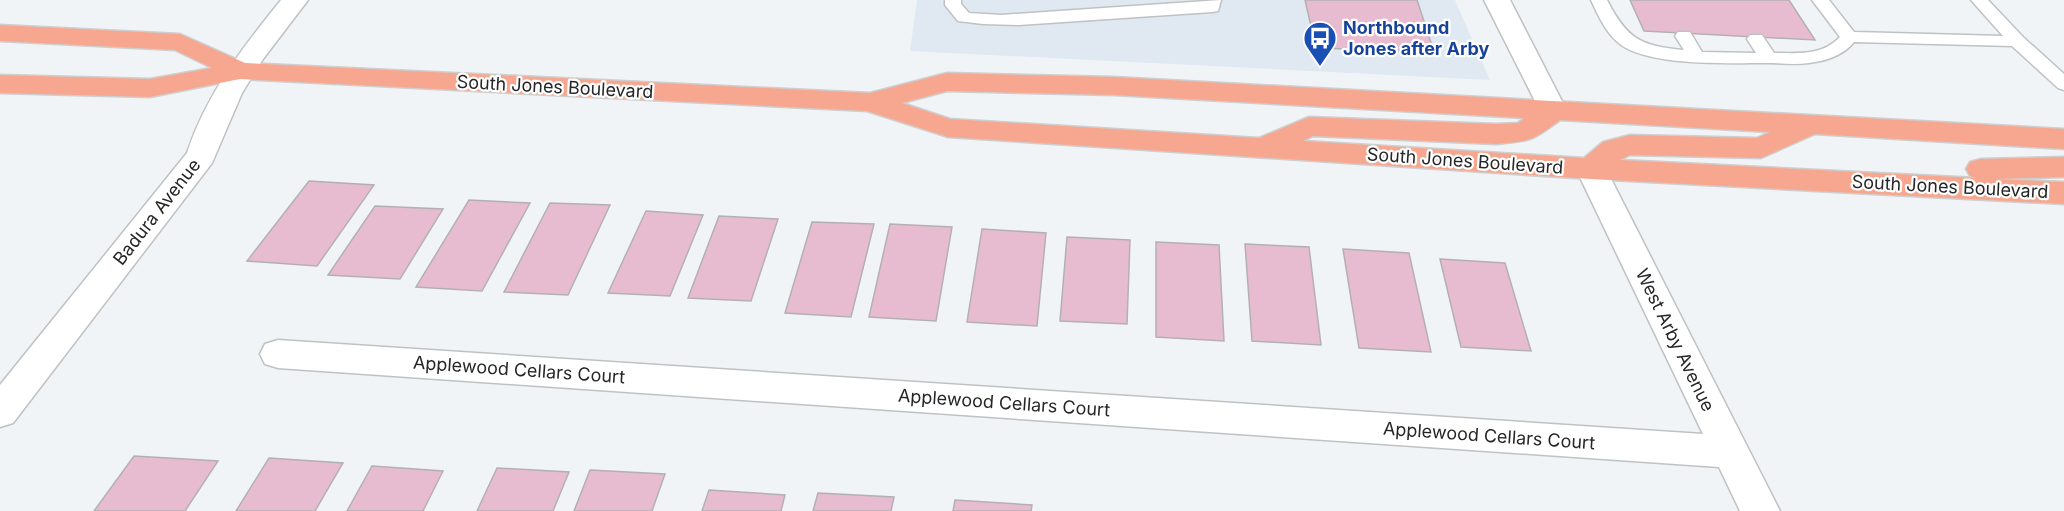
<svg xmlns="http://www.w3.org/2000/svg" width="2064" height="511" font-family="Inter,sans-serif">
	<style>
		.built { fill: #e0e9f2 }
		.building { fill: #e8bcd0; stroke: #b4b0b2; stroke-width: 1.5 }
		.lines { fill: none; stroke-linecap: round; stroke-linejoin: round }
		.lane-casing { stroke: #bfc2c4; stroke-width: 3 }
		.street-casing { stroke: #bfc2c4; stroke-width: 3 }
		.secondary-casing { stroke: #bfc2c4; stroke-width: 3 }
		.primary-casing { stroke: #cfcfcf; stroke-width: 3 }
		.lane { fill: #fff; fill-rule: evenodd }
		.street { fill: #fff; fill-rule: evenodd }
		.secondary { fill: #fff; fill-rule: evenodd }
		.primary { fill: #f7a78f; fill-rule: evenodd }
		.labels { text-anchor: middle; stroke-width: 4.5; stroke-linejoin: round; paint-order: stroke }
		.transit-label { font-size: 18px; font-weight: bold; fill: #164399; stroke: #fff; text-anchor: start }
		.street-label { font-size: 18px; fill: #252627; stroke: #fff }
	</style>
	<rect width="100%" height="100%" fill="#f1f4f7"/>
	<!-- built -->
	<path class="built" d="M917,0H1455L1490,80L910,51Z"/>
	<!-- building -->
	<path class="building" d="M1305,0H1417L1434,52L1316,48Z
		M1630,0H1789L1815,40L1644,31Z
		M309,181L374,185L317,266L247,261Z
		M469,200L530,203L482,291L416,287Z
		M550,203L610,205L568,295L504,292Z
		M375,206L443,209L400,279L328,275Z
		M646,211L703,215L670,296L608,293Z
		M719,216L778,219L751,301L688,298Z
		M812,222L874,224L851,317L785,313Z
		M890,224L952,227L936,321L869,317Z
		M982,229L1046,233L1037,326L967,322Z
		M1067,237L1130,240L1127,324L1060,321Z
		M1156,242L1219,245L1224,341L1156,337Z
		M1245,244L1309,247L1321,345L1252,341Z
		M1343,249L1409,253L1431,352L1359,348Z
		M1440,259L1505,263L1531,351L1461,347Z
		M134,456L218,461L185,511H94Z
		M269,458L343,463L315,511H236Z
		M372,466L443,471L423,511H347Z
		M497,468L569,472L553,511H477Z
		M590,470L665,474L652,511H574Z
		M709,490L785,495L781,511H702Z
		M818,493L894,497L891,511H813Z
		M955,500L1032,505L1031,511H953Z"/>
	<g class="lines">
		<defs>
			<path id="lane" d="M945,0H961V4L969,13L1001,15L1221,0L1218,11L1212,12L1019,25L983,24L958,21L945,5Z
				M1591,0H1607C1627,39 1640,46 1684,50L1675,36L1678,32H1690L1702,52L1756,53L1747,39L1750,35H1762L1774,53C1798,53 1822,56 1840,37L1812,0H1829L1854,32L2003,36L1971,0H1988L2023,37L2064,74V90L2058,88L2012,46L1854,42C1844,55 1825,61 1809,63C1795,65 1781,63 1767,63C1728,63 1660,66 1626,48C1608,38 1599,17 1591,0Z"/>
			<path id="street" d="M1484,0H1510L1567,111L1563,117L1553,120L1543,117Z
				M1591,159L1602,162L1606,169L1780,511H1740L1719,467L278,368L265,364L260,354L265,344L278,340L1703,434L1576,169L1580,162Z"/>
			<path id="secondary" d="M281,0H308L263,59L242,93L212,163L13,423L0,427V385L187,153C206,95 243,47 281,0Z"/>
			<path id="primary" d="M0,25L180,34L245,63L870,93L947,73L1114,77L2064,129V149L1815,134L1761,158L1630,155L1620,160L1977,178L1970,176L1966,169L1970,162L1981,159L2064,157V177L1994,179L2064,182V204L1591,179L948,137L867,111L240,79L150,97L0,93V75L150,79L212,68L175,50L0,41ZM947,91L1114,95L1524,118L1518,123L1496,124L1309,117L1259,138L950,119L902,103ZM1560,120L1770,132L1757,138L1630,135L1603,142L1584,158L1303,141L1313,136L1496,144C1531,141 1532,141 1560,120Z"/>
		</defs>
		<!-- lane casing -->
		<use href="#lane" class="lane-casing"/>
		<!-- street casing -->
		<use href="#street" class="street-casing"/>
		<!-- secondary casing -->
		<use href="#secondary" class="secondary-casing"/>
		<!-- primary casing -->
		<use href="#primary" class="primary-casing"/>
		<!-- lane -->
		<use href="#lane" class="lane"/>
		<!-- street -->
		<use href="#street" class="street"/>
		<!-- secondary -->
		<use href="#secondary" class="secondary"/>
		<!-- primary -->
		<use href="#primary" class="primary"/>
	</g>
	<!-- icons -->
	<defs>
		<symbol id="bus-pin" viewBox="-11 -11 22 30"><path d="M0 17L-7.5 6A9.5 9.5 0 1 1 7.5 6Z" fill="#1a4fb4" stroke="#fff"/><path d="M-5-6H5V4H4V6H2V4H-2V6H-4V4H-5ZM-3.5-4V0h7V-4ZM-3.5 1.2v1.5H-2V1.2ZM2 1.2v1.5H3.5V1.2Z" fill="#fff"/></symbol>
	</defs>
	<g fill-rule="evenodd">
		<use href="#bus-pin" x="1301" y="19" width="38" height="52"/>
	</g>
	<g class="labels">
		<!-- transit labels -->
		<g class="transit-label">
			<text x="1343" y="34">Northbound<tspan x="1343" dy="21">Jones after Arby</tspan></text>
		</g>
		<!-- street labels -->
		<g class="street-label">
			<text transform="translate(555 87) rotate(3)" y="6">South Jones Boulevard</text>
			<text transform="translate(1465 161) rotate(4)" y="6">South Jones Boulevard</text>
			<text transform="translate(1950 187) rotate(3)" y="6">South Jones Boulevard</text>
			<text transform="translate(157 212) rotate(-52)" y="6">Badura Avenue</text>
			<text transform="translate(1675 340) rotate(64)" y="6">West Arby Avenue</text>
			<text transform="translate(519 370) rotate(4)" y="6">Applewood Cellars Court</text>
			<text transform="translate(1004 403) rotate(4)" y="6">Applewood Cellars Court</text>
			<text transform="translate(1489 436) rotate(4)" y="6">Applewood Cellars Court</text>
		</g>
	</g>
</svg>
